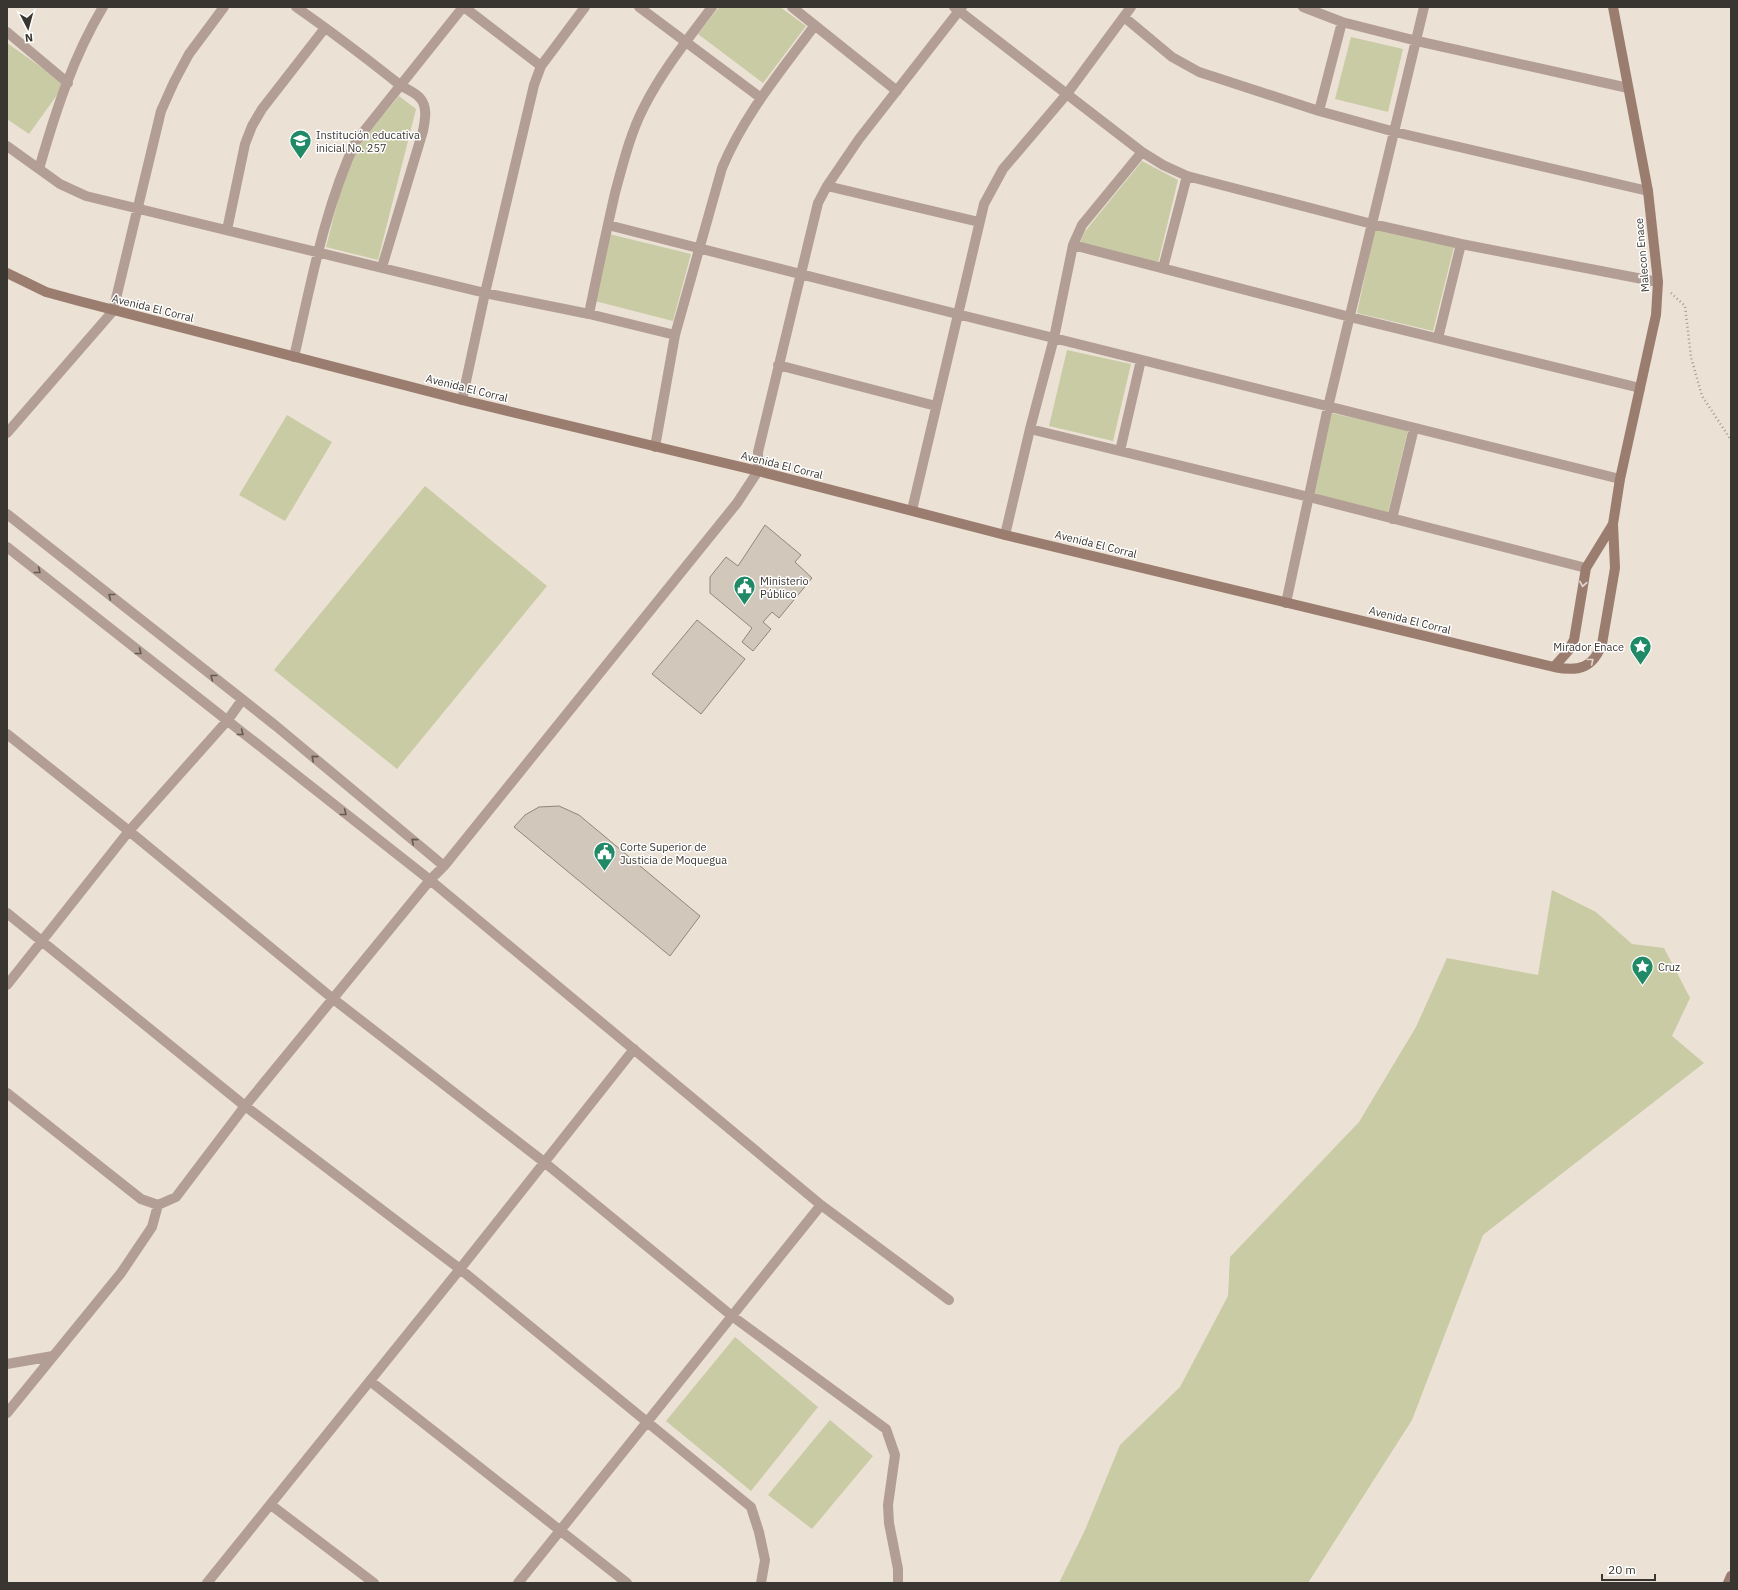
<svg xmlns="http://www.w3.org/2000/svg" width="1738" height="1590" font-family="'IBM Plex Sans',sans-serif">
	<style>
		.green { fill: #c9cba5 }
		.building { fill: #d1c8bb; stroke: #90877c }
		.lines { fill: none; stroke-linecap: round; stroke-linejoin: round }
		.path { stroke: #a39b92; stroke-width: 2.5; stroke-dasharray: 1 3; stroke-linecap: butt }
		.street { stroke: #b39e96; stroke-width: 10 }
		.secondary { stroke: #9b7d70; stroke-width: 10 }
		.oneway { stroke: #645a54 }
		.oneway2 { stroke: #e1d8d4 }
		.labels { text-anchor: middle; stroke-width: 3; stroke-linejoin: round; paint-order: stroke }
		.poi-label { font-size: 11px; fill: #393530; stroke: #fff; text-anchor: start }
		.street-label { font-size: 11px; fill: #393530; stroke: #fff }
	</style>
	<rect width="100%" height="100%" fill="#ebe1d5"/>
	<!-- green -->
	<path class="green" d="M719,7H780L806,26L763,83L698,34Z
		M1351,37L1403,49L1388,112L1335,99Z
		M7,43L65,84L29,134L7,119Z
		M399,96L416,109L378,260L326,247L341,188L361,142Z
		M1142,161L1178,180L1158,263L1080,243L1084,233L1091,224Z
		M1375,229L1454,247L1433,331L1357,313Z
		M609,234L691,254L673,321L595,301Z
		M1067,350L1131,364L1113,441L1049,426Z
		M1331,413L1408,430L1388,513L1313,494Z
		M287,415L332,442L285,521L239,495Z
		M425,486L547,586L397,769L274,670Z
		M1552,890L1596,912L1632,944L1664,948L1690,998L1672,1036L1704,1063L1483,1235L1412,1420L1308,1583H1059L1085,1530L1120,1445L1180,1387L1228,1296L1230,1257L1359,1122L1416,1027L1447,958L1538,975Z
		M735,1337L818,1407L751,1491L666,1421Z
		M830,1420L873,1456L812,1529L768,1495Z"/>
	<!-- building -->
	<path class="building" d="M765,525L801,555L795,562L812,578L779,618L772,612L763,622L771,629L753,651L742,642L752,628L710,593V577L726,557L738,566Z
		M697,620L745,659L701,714L652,674Z
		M559,806L579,815L700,916L670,956L514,827L525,815L539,807Z"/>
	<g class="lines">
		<!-- path -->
		<path class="path" d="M1671,293L1685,306L1691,357L1702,396L1731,440"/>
		<!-- street -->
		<path class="street" d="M296,7C332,32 366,58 400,85C406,89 415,92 420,98C428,107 425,120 423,131L382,267
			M464,7L541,66
			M639,7L761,98
			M792,7L897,91
			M954,7L1142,152L1163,165L1187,176L1372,224L1461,244L1658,282
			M1303,7L1342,22L1417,41L1628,88
			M1124,17L1172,57L1199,72L1319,111L1395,132L1648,191
			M7,32L68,83
			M1319,111L1342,22
			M7,146L60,184L86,196L485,293L589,314L675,335
			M39,169C55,113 73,57 103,7
			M827,186L979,222
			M608,225L957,314L1620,479
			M227,230L245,144L252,126L262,109L325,28
			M1073,245L1350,317L1640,388
			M1163,268L1187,176
			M589,314C597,274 606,233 615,193C623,164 630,134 644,107C662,71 688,39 712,7
			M1438,338L1461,244
			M294,357C311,284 324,209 356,141L463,7
			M778,365L936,406
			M462,400L485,293L534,85L541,66L585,7
			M1030,429L1309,497L1586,568
			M7,433L113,311L161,111L174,82L189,54L224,7
			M655,447L675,335L722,168C744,115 781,71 815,25
			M1120,451L1141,360
			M912,510L984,204L1003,169L1066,95L1131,7
			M7,514L276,726L444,866
			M1392,519L1414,428
			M1005,535L1030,429L1054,338L1073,245L1082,225L1142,152
			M7,547L430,880L821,1205L949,1300
			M1286,603L1328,407L1424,7
			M7,734L129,831L332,998L544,1162L732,1316L886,1429L895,1455L888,1505L889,1523L898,1569V1583
			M7,913L245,1106L460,1269L751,1507L759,1532L765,1560L761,1583
			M7,985L129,831L227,721L242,700
			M7,1093L141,1199L158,1205L176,1197L245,1106L430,880L444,866L737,503L758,471V452L818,203L827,186L859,139L962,7
			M7,1364L53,1356
			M370,1381L627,1583
			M7,1413L121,1273L152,1227L158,1205
			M271,1505L374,1583
			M207,1583L460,1269L634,1049
			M518,1583L821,1205"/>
		<!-- secondary -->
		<path class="secondary" d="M7,273L46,292L79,301L462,400L758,471L1005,535L1554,667C1579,672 1593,668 1602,644L1615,568L1613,524L1620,479L1656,315L1658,282L1648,191L1613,7
			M1554,667L1568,651L1574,640L1586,568L1613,524
			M1728,1583L1731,1576"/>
	</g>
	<!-- one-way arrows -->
	<defs><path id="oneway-chevron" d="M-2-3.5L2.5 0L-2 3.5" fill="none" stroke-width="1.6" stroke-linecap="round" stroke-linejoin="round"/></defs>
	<g class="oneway">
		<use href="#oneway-chevron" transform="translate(38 571) rotate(38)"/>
		<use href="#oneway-chevron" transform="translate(111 596) rotate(-142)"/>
		<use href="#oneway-chevron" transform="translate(139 652) rotate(38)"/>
		<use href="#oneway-chevron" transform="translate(213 677) rotate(-142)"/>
		<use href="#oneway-chevron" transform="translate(241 733) rotate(38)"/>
		<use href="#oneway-chevron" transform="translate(314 758) rotate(-140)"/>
		<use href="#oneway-chevron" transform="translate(344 813) rotate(38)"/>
		<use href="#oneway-chevron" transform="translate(414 841) rotate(-140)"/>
	</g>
	<g class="oneway2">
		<use href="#oneway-chevron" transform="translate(1583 584) rotate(100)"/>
		<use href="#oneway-chevron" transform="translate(1591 661) rotate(-39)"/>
	</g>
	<!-- icons -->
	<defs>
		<symbol id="school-pin" viewBox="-11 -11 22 30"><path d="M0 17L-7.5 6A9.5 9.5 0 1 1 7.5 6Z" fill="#208966" stroke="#fff"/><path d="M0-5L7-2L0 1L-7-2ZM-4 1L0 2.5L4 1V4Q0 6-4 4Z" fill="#fff"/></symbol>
		<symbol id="civic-pin" viewBox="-11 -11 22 30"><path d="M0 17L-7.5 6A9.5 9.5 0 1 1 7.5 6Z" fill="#208966" stroke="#fff"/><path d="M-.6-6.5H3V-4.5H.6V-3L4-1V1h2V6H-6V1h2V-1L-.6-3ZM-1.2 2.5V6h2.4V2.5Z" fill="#fff"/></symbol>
		<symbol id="sight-pin" viewBox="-11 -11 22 30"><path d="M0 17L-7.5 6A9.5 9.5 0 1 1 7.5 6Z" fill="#208966" stroke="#fff"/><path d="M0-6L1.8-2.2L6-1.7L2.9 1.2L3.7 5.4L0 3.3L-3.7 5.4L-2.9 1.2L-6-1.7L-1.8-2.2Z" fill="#fff"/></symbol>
	</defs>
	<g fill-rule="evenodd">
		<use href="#school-pin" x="288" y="128" width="25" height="34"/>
		<use href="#civic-pin" x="732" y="574" width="25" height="34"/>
		<use href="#sight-pin" x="1628" y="634" width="25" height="34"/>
		<use href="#civic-pin" x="592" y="840" width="25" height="34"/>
		<use href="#sight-pin" x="1630" y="954" width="25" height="34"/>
	</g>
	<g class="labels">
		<!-- poi labels -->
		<g class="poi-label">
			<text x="316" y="139">Institución educativa<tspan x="316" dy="13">inicial No. 257</tspan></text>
			<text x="760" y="585">Ministerio<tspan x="760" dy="13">Público</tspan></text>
			<text x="1624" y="651" text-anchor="end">Mirador Enace</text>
			<text x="620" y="851">Corte Superior de<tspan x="620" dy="13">Justicia de Moquegua</tspan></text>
			<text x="1658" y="971">Cruz</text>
		</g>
		<!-- street labels -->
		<g class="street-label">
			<text transform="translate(1642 255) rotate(-95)" y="4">Malecon Enace</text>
			<text transform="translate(153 308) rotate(14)" y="4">Avenida El Corral</text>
			<text transform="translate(467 388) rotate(14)" y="4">Avenida El Corral</text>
			<text transform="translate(782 465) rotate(14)" y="4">Avenida El Corral</text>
			<text transform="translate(1096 544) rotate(14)" y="4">Avenida El Corral</text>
			<text transform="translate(1410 620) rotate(14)" y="4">Avenida El Corral</text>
		</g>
	</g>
	<!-- border -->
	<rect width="1738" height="1590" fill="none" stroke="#393530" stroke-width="16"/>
	<!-- north arrow -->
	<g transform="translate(28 28) rotate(174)" stroke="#ffffff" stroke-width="3" paint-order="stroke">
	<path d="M0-3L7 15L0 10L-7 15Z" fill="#393530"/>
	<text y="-6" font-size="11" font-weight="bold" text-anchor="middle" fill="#393530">N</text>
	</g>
	<!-- scale -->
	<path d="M1602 1574v6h53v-6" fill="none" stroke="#393530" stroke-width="2"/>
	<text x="1608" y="1574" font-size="12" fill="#393530" stroke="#ffffff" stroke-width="3" paint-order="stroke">20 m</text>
</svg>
